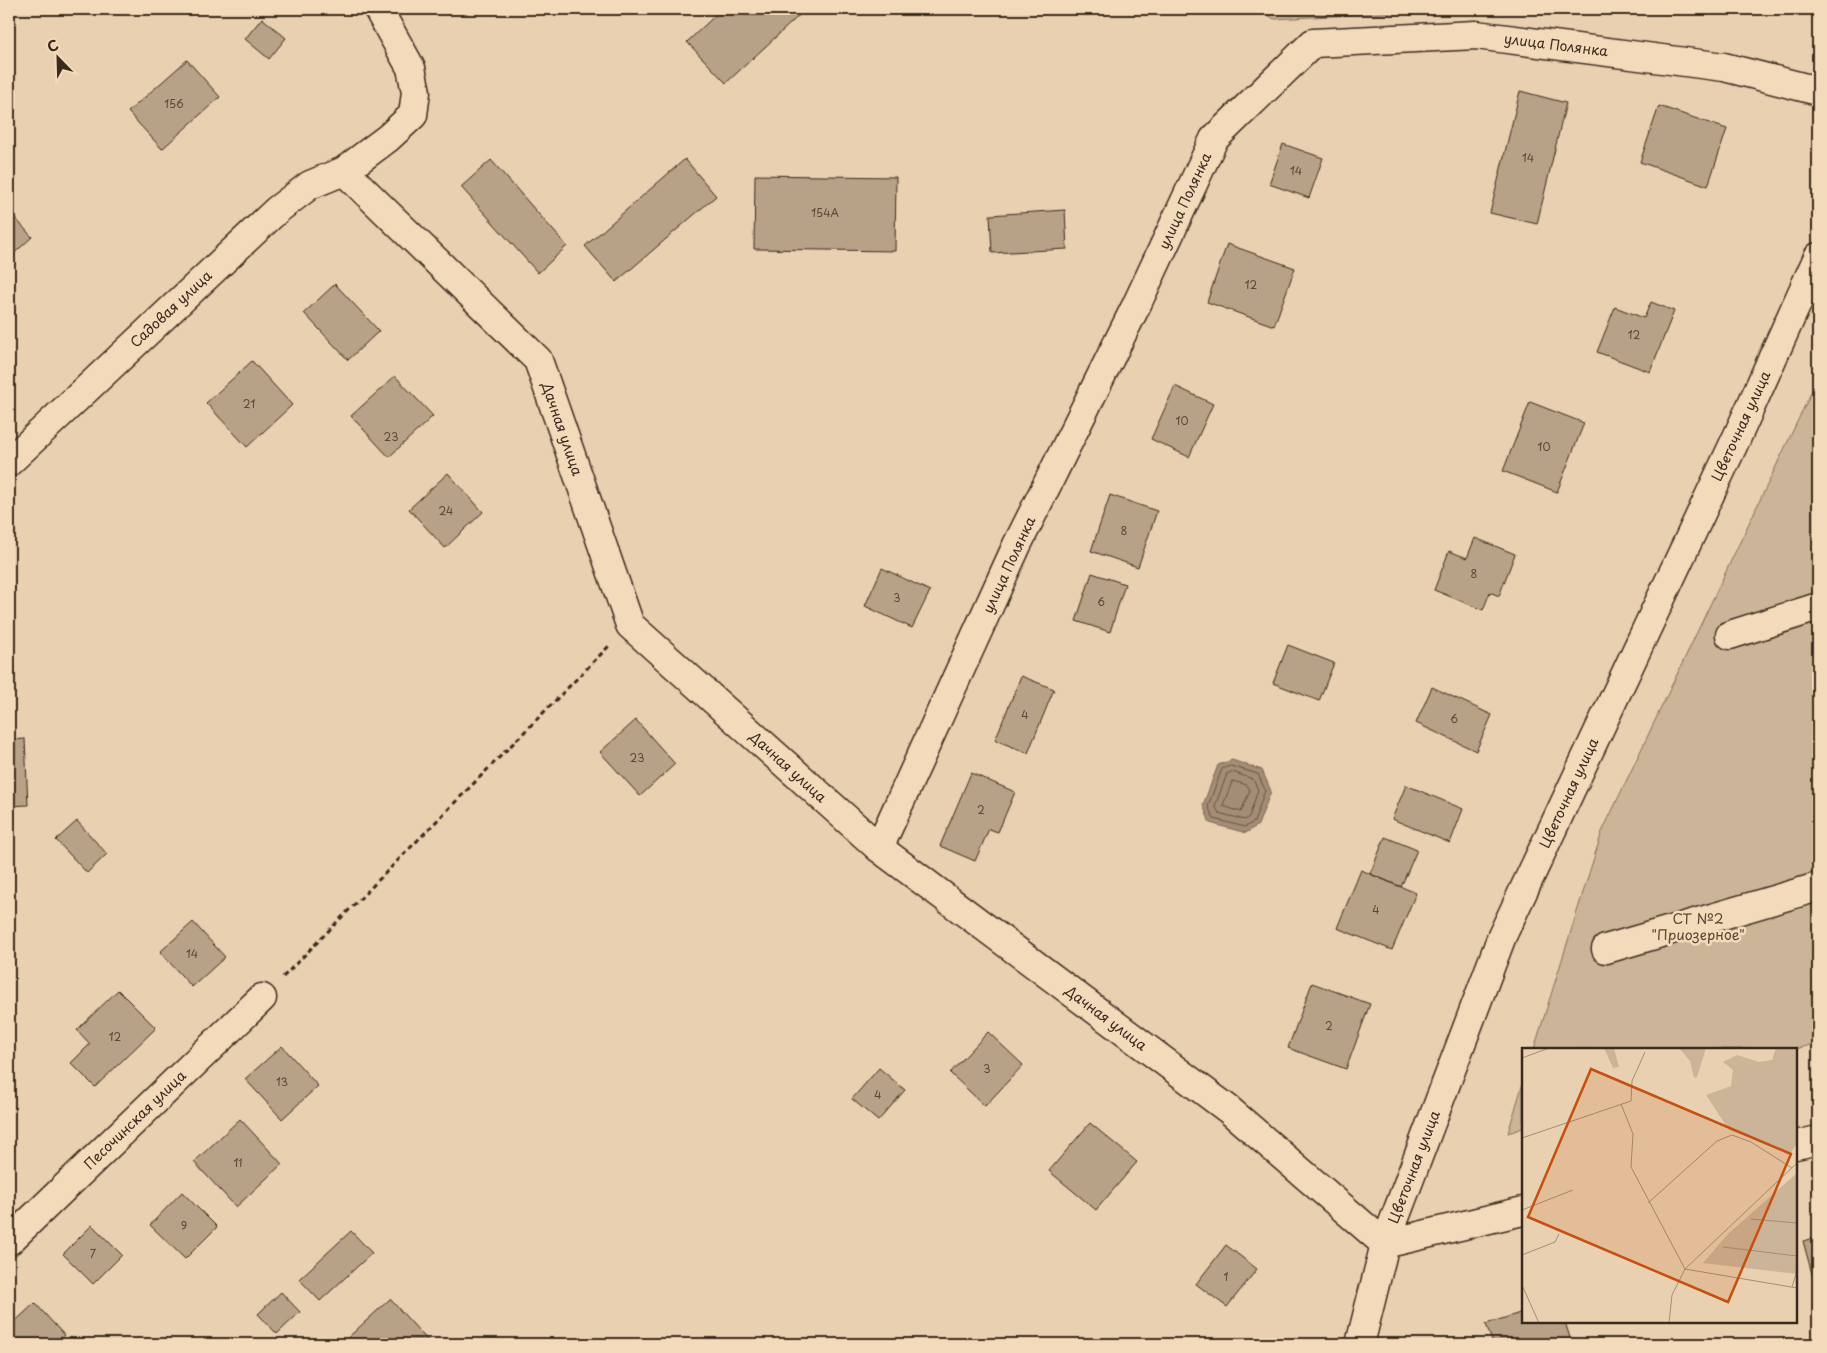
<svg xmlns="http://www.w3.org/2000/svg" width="1827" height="1353" font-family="'Playpen Sans',sans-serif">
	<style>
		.green { fill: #cbb498; stroke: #836f5b }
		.water { fill: #a48d76; stroke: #7a6553 }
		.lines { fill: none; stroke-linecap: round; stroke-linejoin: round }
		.shore { stroke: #655241; stroke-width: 1 }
		.building { fill: #b7a187; stroke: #3b2a1e }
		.minor-casing { stroke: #3b2a1e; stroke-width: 31 }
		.path { stroke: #3b2a1e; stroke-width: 3; stroke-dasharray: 5 4; stroke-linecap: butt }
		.minor { stroke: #f3daba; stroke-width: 28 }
		.labels { text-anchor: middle; stroke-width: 5; stroke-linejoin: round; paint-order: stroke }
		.number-label { font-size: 11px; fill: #5a4838 }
		.street-label { font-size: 14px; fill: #3b2a1e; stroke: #f3daba }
		.park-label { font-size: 14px; fill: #584636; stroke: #f3daba }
		.inset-road { fill: none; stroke: #a38e76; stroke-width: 1 }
		.view { fill: #c55010; fill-opacity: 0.15; stroke: #c55010; stroke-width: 2.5 }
		.inset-edge { fill: none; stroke: #3b2a1e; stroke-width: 2.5 }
	</style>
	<rect width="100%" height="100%" fill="#e8d0b1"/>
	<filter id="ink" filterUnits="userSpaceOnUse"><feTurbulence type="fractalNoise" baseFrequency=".02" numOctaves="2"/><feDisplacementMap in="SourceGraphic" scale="10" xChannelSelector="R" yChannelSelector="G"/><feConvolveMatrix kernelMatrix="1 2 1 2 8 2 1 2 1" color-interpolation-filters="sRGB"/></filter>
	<g filter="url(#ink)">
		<!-- green -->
		<path class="green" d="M1259,9H1464L1274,19Z
			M1818,378V1043L1796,1049H1534L1602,832Z
			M1523,1083V1128L1508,1133Z"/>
		<!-- water -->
		<path class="water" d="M1232,760L1262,770L1271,791L1258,825L1246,833L1210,823L1203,805L1218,765Z"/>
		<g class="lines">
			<!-- shore -->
			<path class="shore" d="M1231,766L1258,774L1265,790L1254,822L1245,827L1214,819L1208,806L1222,769Z
				M1232,772L1253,779L1258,790L1249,817L1245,820L1219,813L1215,806L1227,774Z
				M1233,781L1247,785L1250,790L1241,812L1223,806Z"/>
		</g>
		<!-- building -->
		<path class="building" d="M722,9H806L726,83L687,42Z
			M262,18L286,38L269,59L245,39Z
			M187,60L220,97L162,149L128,112Z
			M1520,91L1566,103L1537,224L1490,213Z
			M1659,106L1727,129L1708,186L1640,162Z
			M1283,144L1323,158L1309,198L1269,184Z
			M685,159L716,196L616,282L585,246Z
			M491,160L567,246L538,273L461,187Z
			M755,175L896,177L895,251L754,249Z
			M1065,210L1067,249L992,253L990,215Z
			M9,211L32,237L9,258Z
			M1227,244L1295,268L1274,326L1207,302Z
			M335,284L379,331L348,360L304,313Z
			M1651,302L1674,311L1650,372L1597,352L1615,307L1644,318Z
			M252,361L292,405L247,447L206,403Z
			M395,376L433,416L389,457L351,416Z
			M1175,386L1213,404L1189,457L1151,439Z
			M1530,402L1584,423L1557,492L1503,471Z
			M448,473L483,512L445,548L409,509Z
			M1110,495L1157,511L1138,567L1091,551Z
			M1475,538L1515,554L1499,596L1490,592L1483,610L1434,590L1449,551L1467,558Z
			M882,568L930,591L912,628L865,606Z
			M1092,573L1125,584L1110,632L1076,621Z
			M1288,645L1334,663L1319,701L1273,683Z
			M1021,676L1054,689L1028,753L995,740Z
			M1432,687L1492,715L1476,751L1416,723Z
			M636,720L675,764L640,796L600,752Z
			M25,739L28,805L9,806V740Z
			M971,773L1015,792L998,832L989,829L975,861L940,846Z
			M1406,785L1463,809L1450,843L1392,819Z
			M77,821L107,854L87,873L56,840Z
			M1385,837L1417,850L1401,887L1370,874Z
			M1361,870L1416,893L1392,950L1337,928Z
			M193,922L225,957L192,987L160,952Z
			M1312,983L1370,1004L1346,1069L1288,1048Z
			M118,990L156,1028L95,1087L71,1063L90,1044L77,1030Z
			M988,1032L1023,1065L985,1106L950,1073Z
			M282,1046L318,1086L282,1119L245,1079Z
			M879,1068L905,1090L878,1121L852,1099Z
			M240,1119L282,1164L236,1207L194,1162Z
			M1090,1123L1137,1162L1096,1210L1049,1171Z
			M182,1192L217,1227L185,1259L150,1225Z
			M92,1225L122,1255L93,1284L63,1254Z
			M351,1231L372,1253L320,1301L299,1279Z
			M1818,1237V1292H1817L1803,1241Z
			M1226,1245L1257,1269L1227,1307L1196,1284Z
			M281,1292L300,1312L277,1334L258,1314Z
			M390,1299L431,1344H341Z
			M35,1303L64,1335L54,1344H9V1327Z
			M1523,1312V1322H1565L1572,1344H1493L1486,1324Z"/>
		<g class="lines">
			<defs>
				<path id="minor" d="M344,171L538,360L630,625L879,848L1228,1109L1385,1244L1523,1211
					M9,462L277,210L310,185L344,171L388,138L413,115L416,92L411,68L378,9
					M1730,635L1818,607
					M879,848L1017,545L1136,306L1214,139L1313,43L1476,35L1724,67L1818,91
					M1606,949L1818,887
					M1796,1145L1818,1140
					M9,1241L262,998
					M1360,1344L1385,1244L1502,936L1737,437L1818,257"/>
			</defs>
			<!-- minor casing -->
			<use href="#minor" class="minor-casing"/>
			<!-- path -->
			<path class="path" d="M283,977L610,645"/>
			<!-- minor -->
			<use href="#minor" class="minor"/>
		</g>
	</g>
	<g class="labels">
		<!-- number labels -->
		<g class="number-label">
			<text x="174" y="108">156</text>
			<text x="1528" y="162">14</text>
			<text x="1296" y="175">14</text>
			<text x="825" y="217">154А</text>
			<text x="1251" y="289">12</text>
			<text x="1634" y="339">12</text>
			<text x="249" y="408">21</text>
			<text x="1182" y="425">10</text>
			<text x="391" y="441">23</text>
			<text x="1544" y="451">10</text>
			<text x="446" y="515">24</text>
			<text x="1124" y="535">8</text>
			<text x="1474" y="578">8</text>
			<text x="897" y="602">3</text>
			<text x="1101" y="606">6</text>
			<text x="1025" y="719">4</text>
			<text x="1454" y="723">6</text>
			<text x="637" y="762">23</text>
			<text x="981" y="814">2</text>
			<text x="1376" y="914">4</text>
			<text x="192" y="958">14</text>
			<text x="1329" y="1030">2</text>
			<text x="115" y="1041">12</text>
			<text x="987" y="1073">3</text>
			<text x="282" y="1086">13</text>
			<text x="878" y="1099">4</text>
			<text x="238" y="1167">11</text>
			<text x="184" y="1230">9</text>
			<text x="93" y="1258">7</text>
			<text x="1226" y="1281">1</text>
		</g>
		<!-- street labels -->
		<g class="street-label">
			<text transform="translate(1556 45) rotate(7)" y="5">улица Полянка</text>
			<text transform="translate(1185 201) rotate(-65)" y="5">улица Полянка</text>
			<text transform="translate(171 309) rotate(-43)" y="5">Садовая улица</text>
			<text transform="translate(1741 426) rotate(-65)" y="5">Цветочная улица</text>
			<text transform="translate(562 429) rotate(71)" y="5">Дачная улица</text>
			<text transform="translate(1009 565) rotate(-65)" y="5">улица Полянка</text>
			<text transform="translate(788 767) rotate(42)" y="5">Дачная улица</text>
			<text transform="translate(1569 793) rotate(-65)" y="5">Цветочная улица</text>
			<text transform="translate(1106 1018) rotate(37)" y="5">Дачная улица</text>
			<text transform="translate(135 1120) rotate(-44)" y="5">Песочинская улица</text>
			<text transform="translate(1414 1167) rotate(-69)" y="5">Цветочная улица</text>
		</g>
		<!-- park labels -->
		<g class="park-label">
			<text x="1698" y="924">СТ №2<tspan x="1698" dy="16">"Приозерное"</tspan></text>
		</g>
	</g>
	<!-- overview -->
	<g transform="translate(1522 1048)">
		<rect width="275" height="275" fill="#e8d0b1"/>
		<path d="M82,0H92L97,19L91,20ZM157,0H184L175,29L172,30L168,13ZM254,0H275V95L269,105L207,82L184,47L209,38L211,22L201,14L215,7L237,14L250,12ZM275,125V226L181,215L206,186Z" fill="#cbb498"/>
		<path class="inset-road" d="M0,10L27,0M99,56L111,86L109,119L163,221L275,240M0,90L109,53L110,33L123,4M126,155L195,93L210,87L229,94L270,120M0,162L51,142M229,171L275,175M201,199L275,208M0,207L33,194L37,186M0,237L17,275M270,239L274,226L275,186M147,275L150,247L163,221L275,115"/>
		<path class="view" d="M69,21L269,106L206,254L6,169Z"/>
		<rect width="275" height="275" class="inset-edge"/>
	</g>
	<!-- margin -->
	<rect width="1827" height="1353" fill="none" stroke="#f3daba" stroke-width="30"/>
	<rect x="15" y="15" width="1797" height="1323" fill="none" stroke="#3b2a1e" stroke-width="2" filter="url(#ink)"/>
	<!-- north arrow -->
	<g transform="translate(58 58) rotate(337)" stroke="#f3daba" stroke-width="4" paint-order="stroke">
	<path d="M0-4L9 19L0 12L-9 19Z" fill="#3b2a1e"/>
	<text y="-8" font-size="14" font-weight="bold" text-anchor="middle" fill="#3b2a1e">С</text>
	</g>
</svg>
